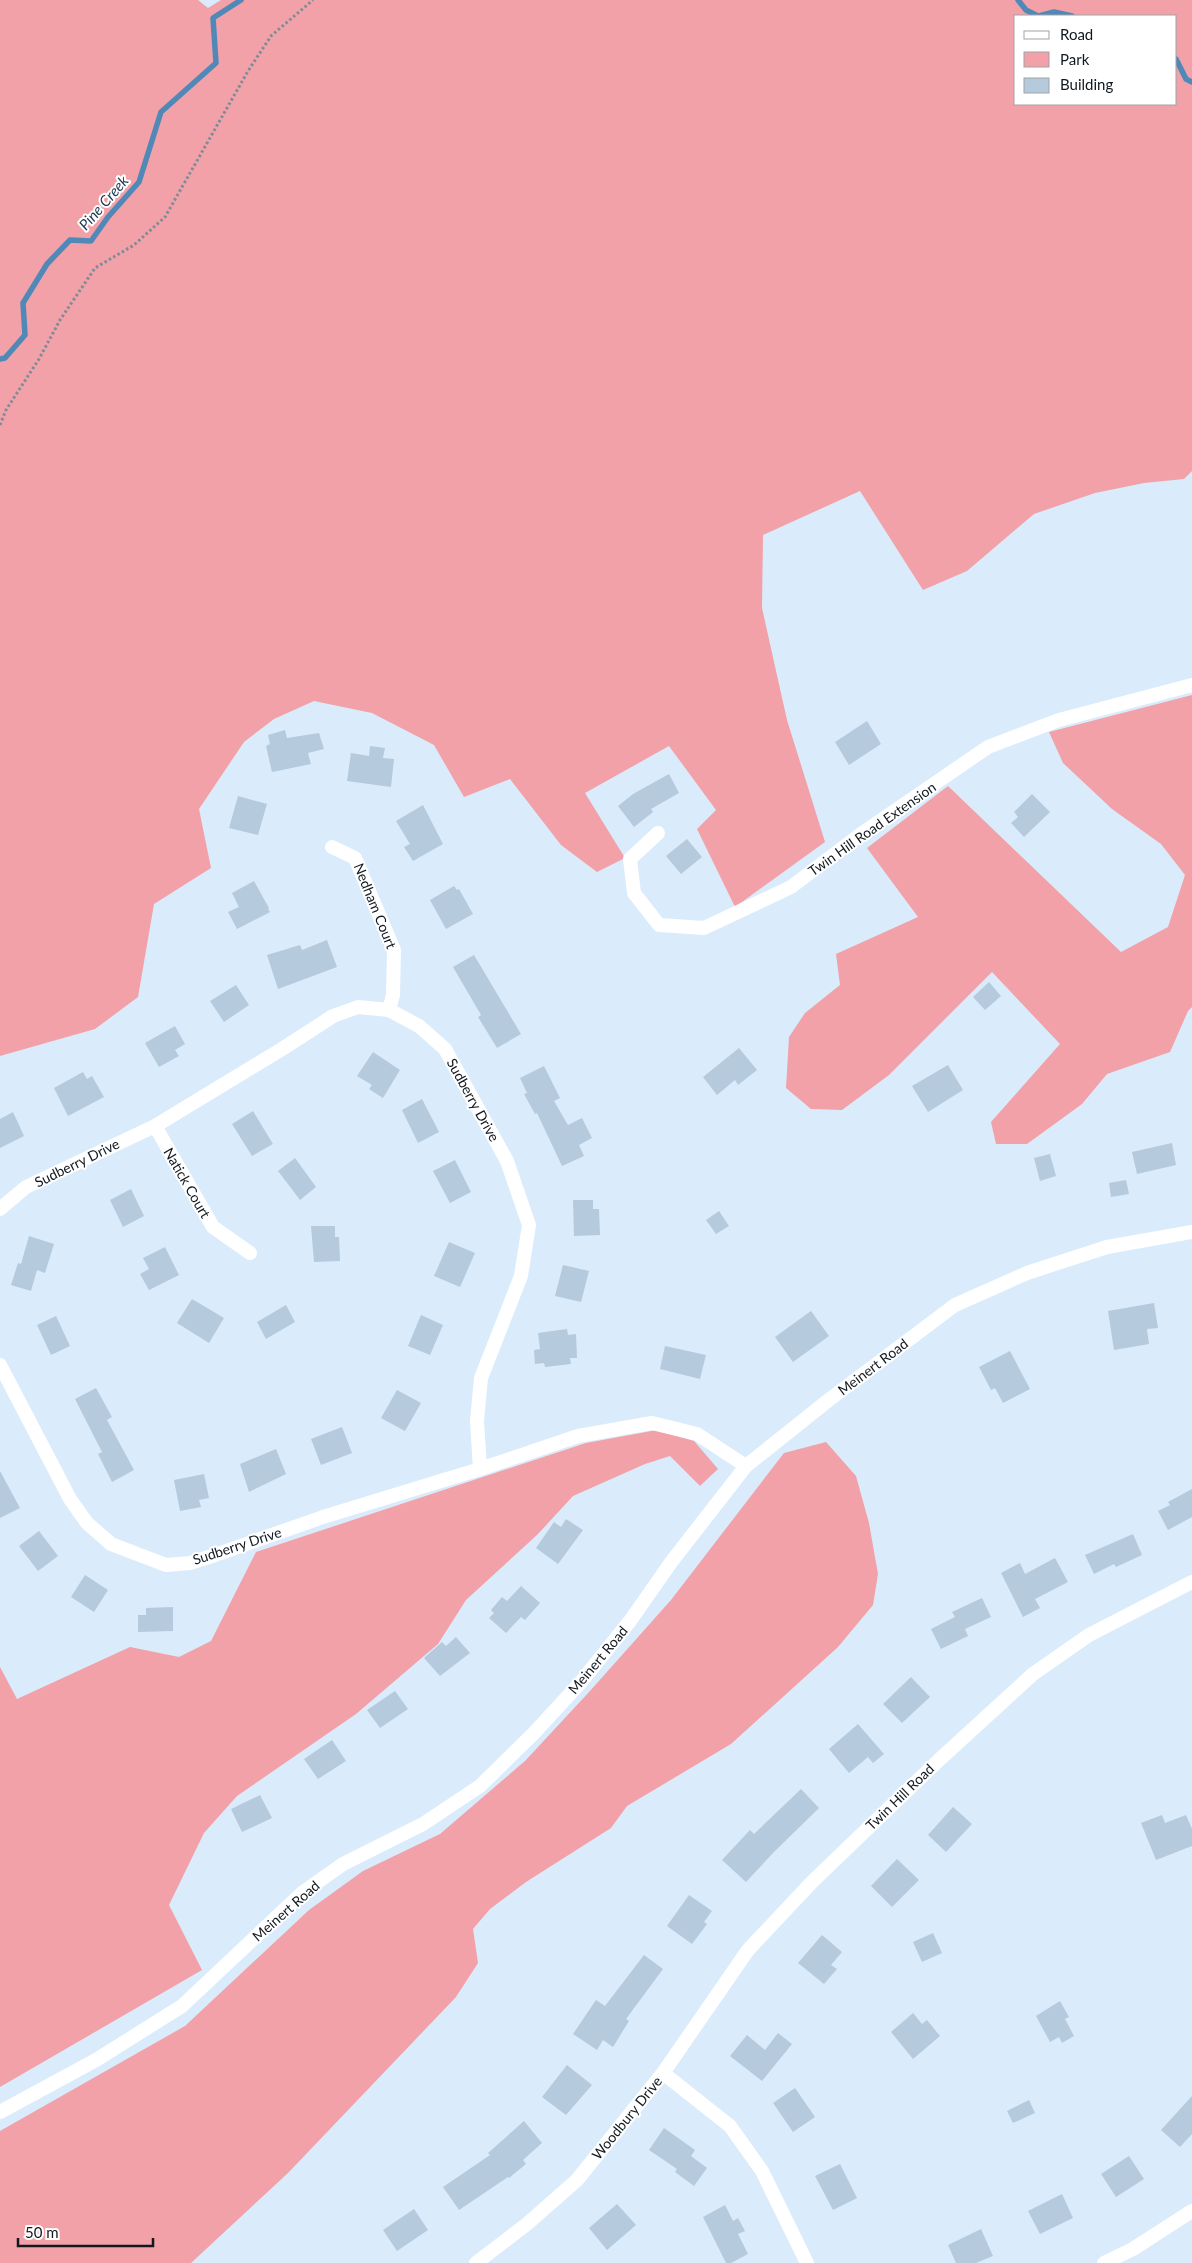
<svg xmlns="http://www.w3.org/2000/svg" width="1192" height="2263" font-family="Lato,sans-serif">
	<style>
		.green { fill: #f1a1a7; fill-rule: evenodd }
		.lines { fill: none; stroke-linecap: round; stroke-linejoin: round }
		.stream { stroke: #5088b7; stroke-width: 5.5 }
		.building { fill: #b5cadd }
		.path { stroke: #7f8c98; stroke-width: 3; stroke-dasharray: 2.5 2.5; stroke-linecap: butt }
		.street { stroke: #fff; stroke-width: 14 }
		.labels { text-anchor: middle; stroke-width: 4; stroke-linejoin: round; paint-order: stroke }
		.street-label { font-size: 14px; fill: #11191f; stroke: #fff }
		.water-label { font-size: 15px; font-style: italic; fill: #1b3b55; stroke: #fff }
	</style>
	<rect width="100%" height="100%" fill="#daebfb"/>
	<!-- green -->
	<path class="green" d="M0,0H198L208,8L221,0H1192V471L1184,479L1144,483L1095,493L1034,514L967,571L923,590L860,491L763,535L762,608L787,720L825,842L735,907L697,829L716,810L669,746L585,793L625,858L597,872L561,845L510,779L464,797L434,745L372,713L314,701L274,719L244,742L199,809L211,868L154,904L138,997L95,1029L0,1056ZM1016,16H1176V104H1016Z
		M1192,695V1007L1188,1011L1170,1052L1107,1074L1082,1104L1027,1144H996L991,1122L1060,1044L992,972L889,1075L842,1110L811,1109L786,1088L789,1037L805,1013L840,985L836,954L918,917L867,848L948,786L1121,952L1168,927L1185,875L1161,844L1112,809L1063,763L1049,732Z
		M657,1430L694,1441L718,1469L700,1486L670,1456L645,1464L573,1496L538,1534L466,1600L438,1644L356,1714L237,1796L204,1833L169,1905L202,1970L0,2087V1667L17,1699L130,1647L179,1657L211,1641L256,1552L586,1443Z
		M826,1442L856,1476L869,1523L878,1574L873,1605L838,1647L731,1744L627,1806L611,1828L526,1882L490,1909L473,1929L478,1963L456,1997L288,2173L191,2263H0V2131L185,2026L309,1910L363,1871L440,1834L525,1761L590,1691L671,1600L784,1453Z"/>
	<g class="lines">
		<!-- stream -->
		<path class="stream" d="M1018,0L1026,10L1038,16
			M1039,16L1054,12L1072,16
			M1176,59L1186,79L1192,82
			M0,359L5,358L25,335L23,303L47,264L70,240L91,241L108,217L139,182L161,112L216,63L213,18L241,0"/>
	</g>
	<!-- building -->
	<path class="building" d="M867,721L881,744L849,765L835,742Z
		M285,730L287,738L319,733L324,749L308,753L311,764L272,772L266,746L270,744L268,735Z
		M370,746L385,748L383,758L394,759L391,787L347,781L351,753L369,756Z
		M669,774L679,793L651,809L653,812L634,827L618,806L633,794Z
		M1032,794L1050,812L1024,837L1011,823L1018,817L1014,812Z
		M238,796L267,804L258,835L229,828Z
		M423,805L443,844L413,861L404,847L410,844L396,821Z
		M687,839L702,857L681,874L666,856Z
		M254,881L269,908L268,909L270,912L237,929L228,912L239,907L232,893Z
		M454,886L457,890L459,889L473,914L446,929L430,900Z
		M327,940L337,967L278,989L267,955L300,945L302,950Z
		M474,955L521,1034L497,1048L478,1017L481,1015L453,967Z
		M989,982L1001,996L985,1010L973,997Z
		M236,985L249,1005L224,1022L210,1001Z
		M175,1026L185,1044L175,1050L179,1056L159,1067L145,1043Z
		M739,1048L757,1070L738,1085L735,1080L717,1095L703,1077Z
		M373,1052L400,1070L383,1098L369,1089L372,1085L357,1076Z
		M948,1065L963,1090L928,1112L912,1086Z
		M544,1066L560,1098L554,1101L568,1125L582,1118L592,1138L579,1145L584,1156L562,1166L537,1113L535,1114L524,1094L527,1093L520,1078Z
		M83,1072L87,1079L92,1076L104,1097L68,1116L54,1088Z
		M422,1099L439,1132L418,1143L402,1110Z
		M253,1111L273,1144L252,1156L232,1124Z
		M13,1112L24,1136L0,1148V1119Z
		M1172,1143L1176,1165L1137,1174L1132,1152Z
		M1050,1154L1056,1176L1040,1181L1034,1158Z
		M295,1158L316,1187L300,1200L278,1171Z
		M455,1160L471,1192L450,1203L433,1171Z
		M1126,1180L1129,1194L1111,1197L1109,1183Z
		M131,1189L144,1216L123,1227L110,1200Z
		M573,1200H593V1209H599L600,1235L574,1236Z
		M719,1211L729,1226L716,1234L706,1220Z
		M311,1226H335V1237H339L340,1261L314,1262Z
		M29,1236L54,1244L45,1273L37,1270L31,1291L11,1285L18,1263L21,1264Z
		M449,1242L475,1253L460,1287L434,1276Z
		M165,1247L179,1275L149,1290L140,1274L149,1269L143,1258Z
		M563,1265L589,1271L581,1302L555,1296Z
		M192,1299L224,1318L209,1343L177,1323Z
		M1154,1303L1158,1328L1147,1329L1149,1344L1114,1350L1108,1311Z
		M286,1305L295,1322L266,1339L257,1322Z
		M811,1311L829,1336L793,1362L775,1337Z
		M421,1315L443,1325L430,1355L408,1346Z
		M56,1316L70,1346L51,1355L37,1325Z
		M567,1329L568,1335L576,1334L577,1358H570L571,1364L545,1367L544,1363L535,1364L534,1350L540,1349L538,1333Z
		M665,1346L706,1355L700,1379L660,1369Z
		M1010,1351L1030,1389L1003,1403L995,1388L991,1390L979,1367Z
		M96,1388L112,1417L107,1420L134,1470L112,1482L98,1454L102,1452L75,1399Z
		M397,1390L421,1403L405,1431L381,1418Z
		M342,1427L352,1453L321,1465L311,1439Z
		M276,1449L286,1474L249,1492L240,1464Z
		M0,1471L20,1508L0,1518Z
		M204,1474L209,1498L199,1500L201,1507L180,1511L174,1480Z
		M1192,1489V1517L1168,1530L1158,1511L1170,1505L1168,1502Z
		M566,1519L583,1530L558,1564L536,1548L554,1522L561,1527Z
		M39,1531L58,1556L38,1571L19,1546Z
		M1133,1534L1142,1555L1116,1567L1114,1564L1094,1574L1085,1555Z
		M1055,1558L1068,1582L1035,1599L1040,1608L1023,1617L1001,1573L1020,1563L1025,1574Z
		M85,1575L108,1590L94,1612L71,1597Z
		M521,1586L540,1603L525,1620L521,1617L506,1633L489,1618L494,1613L491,1610L502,1597L507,1601Z
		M982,1598L991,1617L965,1629L968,1636L941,1649L931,1629L955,1617L952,1612Z
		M173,1607V1631L138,1632V1615H146V1608Z
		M456,1637L470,1653L440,1676L424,1658L442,1642L446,1646Z
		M911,1677L930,1697L902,1723L883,1704Z
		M395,1691L408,1709L380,1728L367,1710Z
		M858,1724L884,1754L873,1763L868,1757L849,1773L829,1749Z
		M332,1740L346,1761L318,1779L304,1759Z
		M801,1789L819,1808L774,1852L746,1882L722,1860L750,1830L754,1834Z
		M260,1795L272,1818L242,1832L231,1809Z
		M953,1807L972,1824L946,1852L928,1835Z
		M1162,1815L1165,1823L1186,1815L1192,1829V1846L1156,1860L1141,1823Z
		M897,1859L919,1880L892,1907L871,1886Z
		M689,1895L712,1911L704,1922L707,1924L692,1944L667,1926Z
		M933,1933L942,1953L922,1962L913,1942Z
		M822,1935L842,1952L831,1965L837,1969L824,1984L798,1963Z
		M644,1955L663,1969L626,2019L629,2021L613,2047L603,2040L597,2050L573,2034L596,2000L605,2006Z
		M1060,2001L1069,2017L1065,2019L1074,2036L1062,2043L1059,2037L1050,2042L1036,2016Z
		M913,2013L922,2024L927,2020L940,2036L913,2059L891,2032Z
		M778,2033L792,2044L762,2081L730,2056L747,2035L765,2050Z
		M567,2065L592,2085L566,2115L542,2097Z
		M795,2088L815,2117L793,2132L773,2103Z
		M1192,2096V2134L1180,2147L1161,2130Z
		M1029,2100L1035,2113L1013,2123L1007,2111Z
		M524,2121L542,2143L523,2160L526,2164L509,2178L508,2177L459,2210L443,2187L490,2155L488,2153Z
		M664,2128L695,2150L691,2156L707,2168L694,2186L675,2172L677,2169L649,2150Z
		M1129,2156L1144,2179L1116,2197L1101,2174Z
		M840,2164L857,2198L833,2210L815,2176Z
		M1062,2194L1073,2218L1040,2234L1028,2211Z
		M617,2204L636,2225L607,2250L589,2228Z
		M725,2205L733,2221L738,2218L745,2231L738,2234L748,2254L731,2263H726L703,2217Z
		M414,2209L428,2230L397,2251L383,2230Z
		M981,2229L993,2256L976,2263H956L948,2245Z"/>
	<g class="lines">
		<!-- path -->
		<path class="path" d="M0,425L6,410L39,359L60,320L95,268L134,245L165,217L248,71L271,36L313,0"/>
		<!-- street -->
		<path class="street" d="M658,833L630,859L634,893L659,925L704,928L791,887L861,834L988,747L1059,720L1192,685
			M332,847L355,858L394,950L393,995L389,1010
			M155,1126L213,1227L250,1253
			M0,1209L26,1187L155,1126L282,1049L333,1016L358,1007L389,1010L419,1026L445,1049L507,1161L529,1225L521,1276L481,1378L477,1421L480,1469
			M0,1365L70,1499L87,1523L111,1544L166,1565L190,1563L215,1555L323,1517L480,1469L578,1436L652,1423L697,1434L746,1466
			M663,2073L730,2126L762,2171L807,2263
			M0,2112L96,2060L182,2006L302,1893L343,1864L423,1824L480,1786L534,1733L581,1682L630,1621L672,1561L746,1466L830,1399L955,1305L1027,1273L1107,1247L1192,1232
			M476,2263L527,2224L577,2180L663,2073L748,1950L813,1881L939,1760L1033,1674L1089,1635L1192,1582
			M1104,2263L1133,2249L1192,2211"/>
	</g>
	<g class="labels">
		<!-- street labels -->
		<g class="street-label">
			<text transform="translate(872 829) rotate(-35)" y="5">Twin Hill Road Extension</text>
			<text transform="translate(375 906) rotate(68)" y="5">Nedham Court</text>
			<text transform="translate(473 1100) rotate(61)" y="5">Sudberry Drive</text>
			<text transform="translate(77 1163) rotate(-26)" y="5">Sudberry Drive</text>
			<text transform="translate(187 1183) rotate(60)" y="5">Natick Court</text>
			<text transform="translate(873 1367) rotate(-37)" y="5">Meinert Road</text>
			<text transform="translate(237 1546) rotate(-18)" y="5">Sudberry Drive</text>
			<text transform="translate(598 1660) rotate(-50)" y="5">Meinert Road</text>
			<text transform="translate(900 1797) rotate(-44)" y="5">Twin Hill Road</text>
			<text transform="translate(286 1911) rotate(-41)" y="5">Meinert Road</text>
			<text transform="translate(627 2118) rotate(-51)" y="5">Woodbury Drive</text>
		</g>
		<!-- water labels -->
		<g class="water-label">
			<text transform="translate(104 203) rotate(-49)" y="5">Pine Creek</text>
		</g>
	</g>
	<!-- legend -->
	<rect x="1014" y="15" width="162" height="90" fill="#ffffff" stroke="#a0a3a5"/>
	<rect x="1024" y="31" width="25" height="8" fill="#ffffff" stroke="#a0a3a5"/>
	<text x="1060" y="40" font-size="15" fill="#11191f">Road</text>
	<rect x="1024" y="52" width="25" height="15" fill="#f1a1a7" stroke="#a0a3a5"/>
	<text x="1060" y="65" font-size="15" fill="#11191f">Park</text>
	<rect x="1024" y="78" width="25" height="15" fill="#b5cadd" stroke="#a0a3a5"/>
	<text x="1060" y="90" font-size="15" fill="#11191f">Building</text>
	<!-- scale -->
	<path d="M18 2238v8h135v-8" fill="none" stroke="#11191f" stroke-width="2.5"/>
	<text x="25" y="2238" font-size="15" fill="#11191f" stroke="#ffffff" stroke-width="4" paint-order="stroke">50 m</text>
</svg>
